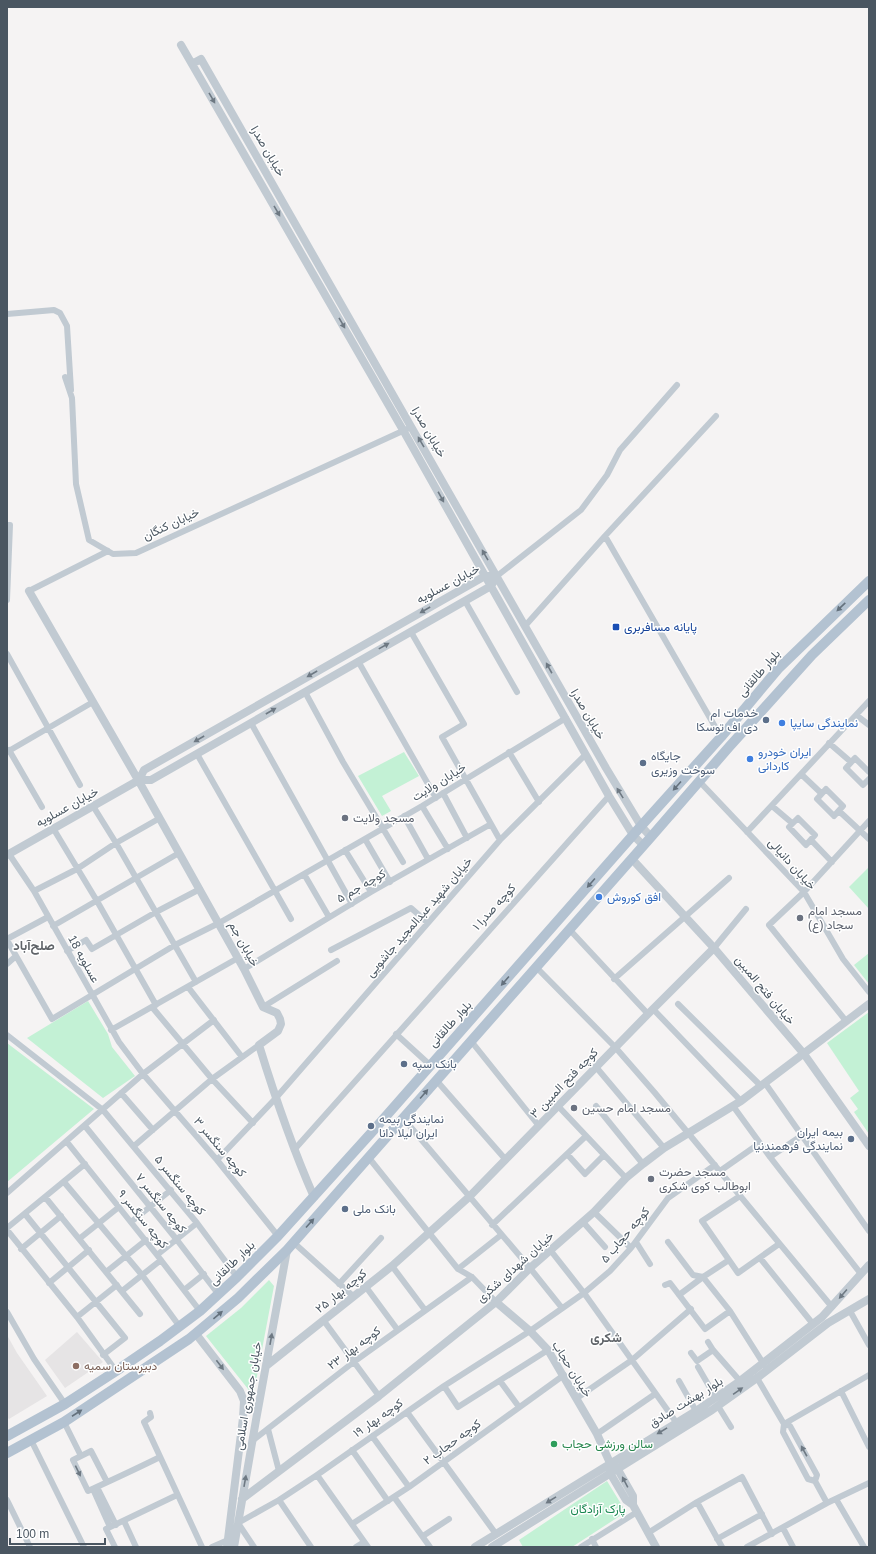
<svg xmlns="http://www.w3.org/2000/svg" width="876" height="1554" font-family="Arial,Vazirmatn,sans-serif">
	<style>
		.education { fill: #e6e4e5 }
		.green { fill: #c3f1d5 }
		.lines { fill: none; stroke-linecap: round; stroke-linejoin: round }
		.minor { stroke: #c1cad2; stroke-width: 6 }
		.tertiary { stroke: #c1cad2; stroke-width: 8 }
		.primary { stroke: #b3c2d1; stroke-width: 10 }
		.oneway { fill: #6e7983 }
		.oneway2 { fill: #64717d }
		.transit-dot { fill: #1a4fb4; stroke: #fff; stroke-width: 1.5 }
		.service-dot { fill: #5c6f8a; stroke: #fff; stroke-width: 1.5 }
		.shop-dot { fill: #3f7fe0; stroke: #fff; stroke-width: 1.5 }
		.worship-dot { fill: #6b7280; stroke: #fff; stroke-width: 1.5 }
		.education-dot { fill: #8d6e63; stroke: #fff; stroke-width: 1.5 }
		.leisure-dot { fill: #2e9e5b; stroke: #fff; stroke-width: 1.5 }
		.labels { text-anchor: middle; stroke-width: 3; stroke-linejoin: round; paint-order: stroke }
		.street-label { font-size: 12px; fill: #4a5661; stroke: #fff }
		.transit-label { font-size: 12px; fill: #164399; stroke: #fff; text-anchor: start }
		.service-label { font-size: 12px; fill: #4e5e75; stroke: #fff; text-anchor: start }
		.shop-label { font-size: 12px; fill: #366cbe; stroke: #fff; text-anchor: start }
		.worship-label { font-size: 12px; fill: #5b616d; stroke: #fff; text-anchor: start }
		.education-label { font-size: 12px; fill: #785e54; stroke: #fff; text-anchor: start }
		.leisure-label { font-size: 12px; fill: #27864d; stroke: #fff; text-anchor: start }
		.park-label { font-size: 12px; fill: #17864f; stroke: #fff }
		.neighbourhood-label { font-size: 13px; font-weight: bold; fill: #5f6368; stroke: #fff }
	</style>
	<rect width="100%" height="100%" fill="#f5f3f3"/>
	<!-- education -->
	<path class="education" d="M77,1332L103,1362L65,1388L45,1360Z
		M7,1335L17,1353L47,1396L9,1419L7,1417Z"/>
	<!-- green -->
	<path class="green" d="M404,752L419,776L382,796L391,811L382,816L358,776Z
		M869,867V909L849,887Z
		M869,953V984L854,965Z
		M88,1001L108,1034L112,1047L135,1076L103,1098L27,1038Z
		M869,1012V1134L854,1112L858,1109L850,1098L859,1091L827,1043Z
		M7,1043L94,1109L7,1182Z
		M269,1280L274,1286L251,1408L248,1389L206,1336L241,1308Z
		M607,1481L626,1512L572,1547H523L519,1540Z"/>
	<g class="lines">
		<!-- minor -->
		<path class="minor" d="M7,314L54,310L60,313L67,326L71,390
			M65,377L72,398L76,484L89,540L113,554L136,553L407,429
			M7,525H10L7,600
			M605,536L716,416
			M497,576L581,510L607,475L620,450L677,385
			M29,591L108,551
			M465,601L517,692
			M525,626L605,536L721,737
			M411,632L464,724L442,737L500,840
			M7,654L80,785
			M358,661L436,798
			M305,692L343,762L403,862
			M856,715L869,725
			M251,723L352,904
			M829,743L851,762
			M9,750L42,807
			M7,752L93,702
			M509,752L539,802
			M197,754L291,919
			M869,772L855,758L846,768L863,785L869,779
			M801,774L821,793
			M699,781L804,892L843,959L869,992
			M826,789L843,806L834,816L817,799Z
			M443,793L467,838
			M93,806L116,843L196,982
			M422,806L448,849
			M772,806L792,823
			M839,811L869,839
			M404,816L428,859
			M798,818L815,835L806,845L789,827Z
			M53,828L97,901L156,1005
			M747,832L869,701
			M365,839L390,882
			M811,840L832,862
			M345,850L371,892
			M9,854L34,891L119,1042L143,1074L217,1160L278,1236
			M304,874L329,917
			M34,891L77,869L116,843L160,818
			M53,926L179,853
			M569,929L648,1014
			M7,939L48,917
			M7,940L52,1019L175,945L219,923L422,806L566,718
			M714,948L746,909
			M331,950L411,908L428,923
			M67,951L86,940L92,949L156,912L200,889
			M7,964L16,956
			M536,967L615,1047L655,1093L832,1307
			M244,969L371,892L491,824
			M614,979L729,878
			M188,987L242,1057
			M678,1004L761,1086
			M152,1007L212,1079L253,1123
			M263,1007L337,961
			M653,1009L741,1101
			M846,1021L769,925L804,892L869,821
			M111,1030L238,958
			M396,1034L430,1065
			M7,1035L103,1110L197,1223L237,1277
			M471,1041L539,1126
			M596,1067L664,1148
			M436,1080L506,1160
			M765,1083L869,1231
			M121,1093L153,1130
			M558,1106L626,1178
			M596,1106L643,1164
			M733,1106L770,1157L861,1274
			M403,1118L530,1268L562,1308
			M85,1126L177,1240L219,1295
			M67,1142L157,1255L200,1311
			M134,1146L212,1079L259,1045
			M294,1150L609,796
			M567,1154L585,1174L604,1155
			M770,1157L801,1136
			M369,1158L458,1269L472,1277L496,1302
			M217,1160L275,1099L500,840L586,754
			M720,1171L760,1143
			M64,1182L142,1275L180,1327
			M7,1193L143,1074L214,1020
			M740,1196L702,1221L738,1273L779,1244
			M45,1197L140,1314
			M594,1212L631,1248
			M25,1214L125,1338L103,1355
			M131,1222L171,1190
			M583,1222L605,1247
			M492,1225L586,1136
			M7,1228L85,1164
			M7,1230L77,1317L116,1371
			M79,1239L119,1207
			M293,1242L353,1296
			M636,1242L650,1264
			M668,1242L693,1275L703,1277
			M21,1249L61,1216
			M551,1251L584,1293L676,1422
			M157,1255L197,1223
			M760,1258L813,1324
			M392,1266L425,1310
			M458,1269L501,1235
			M106,1272L146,1240
			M703,1277L730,1311L763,1363
			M49,1283L89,1250
			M339,1284L381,1238
			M665,1285L670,1283L705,1329L730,1311
			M366,1287L397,1329
			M184,1290L204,1274
			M122,1291L161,1260
			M679,1295L703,1277L729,1260
			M850,1311L869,1345
			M7,1312L34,1359L65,1404
			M77,1317L117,1285
			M324,1321L379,1396
			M708,1342L713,1350L740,1381
			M691,1353L697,1361L713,1350
			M698,1367L716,1398
			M757,1378L784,1424L783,1432L808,1479L815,1481L827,1503
			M500,1381L519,1407
			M679,1381L696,1411
			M444,1386L458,1407L548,1350
			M841,1391L869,1447
			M577,1398L632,1360L691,1309
			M718,1406L731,1427
			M407,1412L496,1534
			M150,1413L151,1417L144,1422L202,1547
			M64,1422L81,1456
			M784,1424L869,1375
			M784,1424L790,1426L817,1475L815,1481
			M268,1429L279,1471
			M597,1434L655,1394
			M372,1436L409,1487
			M31,1440L84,1547
			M252,1441L355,1361L472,1277
			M352,1450L388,1501
			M317,1475L368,1547
			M107,1482L91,1451L73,1460L88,1491C112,1480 136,1469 160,1457
			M97,1487L116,1525
			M93,1489L110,1527
			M394,1497L430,1547
			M836,1499L864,1547
			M7,1500L30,1547
			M279,1500L311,1547
			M697,1502L722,1547
			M124,1521L136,1547
			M352,1524L409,1487L564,1375
			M783,1528L793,1547
			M648,1533L697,1502L742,1477L772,1534
			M423,1536L449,1519
			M592,1539L596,1547
			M717,1539L762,1514
			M115,1547L106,1529L177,1495
			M212,1547L228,1540
			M254,1547L238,1523L279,1500L317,1475L444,1386L530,1331L584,1293L610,1271L631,1248L668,1198L715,1165
			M356,1547L364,1542
			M581,1547L637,1512
			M747,1547L827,1503L869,1483"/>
		<!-- tertiary -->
		<path class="tertiary" d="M181,45L403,430L609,796L633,835L643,845
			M192,64L201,59L606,768L641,826L651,837
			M29,591L141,785L244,969L263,1007L277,1013L280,1019L281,1024L278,1031L259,1045C275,1097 292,1147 314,1197
			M7,855L139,780H151L491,586L497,576H485L144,770L139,780
			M632,859L714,948L804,1054L869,1146
			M496,1302L530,1331L548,1350L597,1434L610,1463V1473L626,1500L633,1505
			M196,1334L240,1391L244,1401L243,1418L227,1547
			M266,1366L392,1266L469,1197L648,1014L714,948
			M614,1466L617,1468L633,1496V1505L656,1547
			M242,1499L379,1396L496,1302L530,1268L594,1212L626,1178L643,1164L664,1148L741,1101L869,1004
			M234,1547L256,1420L287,1250
			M475,1547L696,1411L740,1381L822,1317L869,1265
			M492,1547L712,1410L757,1378L828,1323L869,1299"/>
		<!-- primary -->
		<path class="primary" d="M7,1436L65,1404L116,1371L160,1341L200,1311L237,1277L278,1236L372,1132L641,826L721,737L778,669L869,581
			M7,1453L64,1422L189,1339L238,1298L287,1250L651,837L729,747L812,655L869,600"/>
	</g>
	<!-- one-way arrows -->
	<defs><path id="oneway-solid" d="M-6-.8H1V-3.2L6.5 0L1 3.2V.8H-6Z"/></defs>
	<g class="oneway">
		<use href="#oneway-solid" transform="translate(212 98) rotate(60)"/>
		<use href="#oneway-solid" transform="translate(277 211) rotate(60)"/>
		<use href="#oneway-solid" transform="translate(342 323) rotate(60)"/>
		<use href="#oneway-solid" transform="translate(421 442) rotate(-120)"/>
		<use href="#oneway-solid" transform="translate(441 497) rotate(61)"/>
		<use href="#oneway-solid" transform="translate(485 555) rotate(-120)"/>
		<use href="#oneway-solid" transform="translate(425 610) rotate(150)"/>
		<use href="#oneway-solid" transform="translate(384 646) rotate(-29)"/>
		<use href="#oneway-solid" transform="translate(549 668) rotate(-119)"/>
		<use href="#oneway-solid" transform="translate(312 674) rotate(150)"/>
		<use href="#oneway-solid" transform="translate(271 711) rotate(-30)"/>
		<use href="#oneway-solid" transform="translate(199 739) rotate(150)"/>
		<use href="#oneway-solid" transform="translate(620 793) rotate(-122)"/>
		<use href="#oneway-solid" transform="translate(843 1294) rotate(131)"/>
		<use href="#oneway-solid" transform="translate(271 1339) rotate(-80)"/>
		<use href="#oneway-solid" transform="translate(220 1365) rotate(53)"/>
		<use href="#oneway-solid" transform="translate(738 1391) rotate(-35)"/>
		<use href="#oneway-solid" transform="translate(662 1431) rotate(149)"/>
		<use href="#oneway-solid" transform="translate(804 1451) rotate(-119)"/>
		<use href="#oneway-solid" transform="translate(78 1471) rotate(64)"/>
		<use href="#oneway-solid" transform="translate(245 1481) rotate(-80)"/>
		<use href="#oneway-solid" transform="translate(625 1482) rotate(-118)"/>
		<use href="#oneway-solid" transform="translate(551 1500) rotate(148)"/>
	</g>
	<g class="oneway2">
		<use href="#oneway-solid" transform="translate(841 607) rotate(136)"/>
		<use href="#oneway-solid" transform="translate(677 786) rotate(132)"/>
		<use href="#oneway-solid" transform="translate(591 883) rotate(131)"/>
		<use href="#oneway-solid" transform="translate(505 981) rotate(131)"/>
		<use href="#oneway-solid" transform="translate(424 1094) rotate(-49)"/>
		<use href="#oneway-solid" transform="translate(310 1223) rotate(-48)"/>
		<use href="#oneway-solid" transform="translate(218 1315) rotate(-40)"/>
		<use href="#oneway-solid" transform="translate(77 1413) rotate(-33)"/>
	</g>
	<!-- markers -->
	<rect class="transit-dot" x="612" y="623" width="8" height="8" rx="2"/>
	<g class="service-dot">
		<circle cx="766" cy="720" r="4"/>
		<circle cx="643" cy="763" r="4"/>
		<circle cx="404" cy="1064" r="4"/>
		<circle cx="371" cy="1126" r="4"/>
		<circle cx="851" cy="1139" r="4"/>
		<circle cx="345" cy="1209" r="4"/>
	</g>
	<g class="shop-dot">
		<circle cx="782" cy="723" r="4"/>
		<circle cx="750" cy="759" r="4"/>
		<circle cx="599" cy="897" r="4"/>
	</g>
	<g class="worship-dot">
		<circle cx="345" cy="818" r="4"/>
		<circle cx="800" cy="918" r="4"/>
		<circle cx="574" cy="1108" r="4"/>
		<circle cx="651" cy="1179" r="4"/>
	</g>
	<circle class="education-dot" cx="76" cy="1366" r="4"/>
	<circle class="leisure-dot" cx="554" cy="1444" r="4"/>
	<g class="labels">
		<!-- street labels -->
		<g class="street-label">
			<text transform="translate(268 151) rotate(60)" y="4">خیابان صدرا</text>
			<text transform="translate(429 432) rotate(60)" y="4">خیابان صدرا</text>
			<text transform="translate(171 524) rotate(-25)" y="4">خیابان کنگان</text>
			<text transform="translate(448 584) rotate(-28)" y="4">خیابان عسلویه</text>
			<text transform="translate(759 673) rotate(-49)" y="4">بلوار طالقانی</text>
			<text transform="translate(588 714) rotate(60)" y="4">خیابان صدرا</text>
			<text transform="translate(439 782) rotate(-32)" y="4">خیابان ولایت</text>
			<text transform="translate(67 807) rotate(-29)" y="4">خیابان عسلویه</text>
			<text transform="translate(792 864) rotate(48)" y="4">خیابان دانیالی</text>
			<text transform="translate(361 886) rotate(-30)" y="4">کوچه جم ۵</text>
			<text transform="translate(494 907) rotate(-48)" y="4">کوچه صدرا ۱</text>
			<text transform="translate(419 917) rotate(-49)" y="4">خیابان شهید عبدالمجید جاشویی</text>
			<text transform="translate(244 944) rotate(61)" y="4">خیابان جم</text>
			<text transform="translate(84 959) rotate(61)" y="4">عسلویه 18</text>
			<text transform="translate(765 990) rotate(50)" y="4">خیابان فتح المبین</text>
			<text transform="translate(450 1024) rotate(-48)" y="4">بلوار طالقانی</text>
			<text transform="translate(564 1083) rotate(-46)" y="4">کوچه فتح المبین ۳</text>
			<text transform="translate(220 1147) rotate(50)" y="4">کوچه سنگسر ۳</text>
			<text transform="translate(180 1185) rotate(51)" y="4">کوچه سنگسر ۵</text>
			<text transform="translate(161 1203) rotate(51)" y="4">کوچه سنگسر ۷</text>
			<text transform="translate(143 1219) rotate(51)" y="4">کوچه سنگسر ۹</text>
			<text transform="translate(625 1235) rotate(-50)" y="4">کوچه حجاب ۵</text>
			<text transform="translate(232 1263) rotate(-44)" y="4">بلوار طالقانی</text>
			<text transform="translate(515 1267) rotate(-42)" y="4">خیابان شهدای شکری</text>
			<text transform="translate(341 1291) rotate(-39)" y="4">کوچه بهار ۲۵</text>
			<text transform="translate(354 1348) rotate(-37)" y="4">کوچه بهار ۲۳</text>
			<text transform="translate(572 1369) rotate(58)" y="4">خیابان حجاب</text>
			<text transform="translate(248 1396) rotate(-80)" y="4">خیابان جمهوری اسلامی</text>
			<text transform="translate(686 1402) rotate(-32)" y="4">بلوار بهشت صادق</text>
			<text transform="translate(378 1418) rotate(-35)" y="4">کوچه بهار ۱۹</text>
			<text transform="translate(452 1442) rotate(-36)" y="4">کوچه حجاب ۲</text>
		</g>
		<!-- transit labels -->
		<g class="transit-label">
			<text x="624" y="631">پایانه مسافربری</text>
		</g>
		<!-- service labels -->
		<g class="service-label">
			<text x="758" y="717" text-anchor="end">خدمات ام<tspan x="758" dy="14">دی اف توسکا</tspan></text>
			<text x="651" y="760">جایگاه<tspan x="651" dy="14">سوخت وزیری</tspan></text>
			<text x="412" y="1068">بانک سپه</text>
			<text x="379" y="1123">نمایندگی بیمه<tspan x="379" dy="14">ایران لیلا دانا</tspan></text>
			<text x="843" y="1136" text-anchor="end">بیمه ایران<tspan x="843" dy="14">نمایندگی فرهمندنیا</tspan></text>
			<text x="353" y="1213">بانک ملی</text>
		</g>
		<!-- shop labels -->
		<g class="shop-label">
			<text x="790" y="727">نمایندگی سایپا</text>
			<text x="758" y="756">ایران خودرو<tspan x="758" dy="14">کاردانی</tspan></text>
			<text x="607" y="901">افق کوروش</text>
		</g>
		<!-- worship labels -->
		<g class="worship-label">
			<text x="353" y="822">مسجد ولایت</text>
			<text x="808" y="915">مسجد امام<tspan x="808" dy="14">سجاد (ع)</tspan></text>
			<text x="582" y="1112">مسجد امام حسین</text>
			<text x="659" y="1176">مسجد حضرت<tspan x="659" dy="14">ابوطالب کوی شکری</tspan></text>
		</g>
		<!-- education labels -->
		<g class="education-label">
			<text x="84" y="1370">دبیرستان سمیه</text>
		</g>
		<!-- leisure labels -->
		<g class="leisure-label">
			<text x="562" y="1448">سالن ورزشی حجاب</text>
		</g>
		<!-- park labels -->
		<g class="park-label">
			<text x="598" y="1513">پارک آزادگان</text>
		</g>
		<!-- neighbourhood labels -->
		<g class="neighbourhood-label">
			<text x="34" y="950">صلح‌آباد</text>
			<text x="606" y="1342">شکری</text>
		</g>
	</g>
	<!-- border -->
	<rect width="876" height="1554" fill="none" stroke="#4a5661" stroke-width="16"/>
	<!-- scale -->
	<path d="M10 1538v6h95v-6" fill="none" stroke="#4a5661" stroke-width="2"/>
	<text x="16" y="1538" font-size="12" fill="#4a5661" stroke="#ffffff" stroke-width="3" paint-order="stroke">100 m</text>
</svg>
